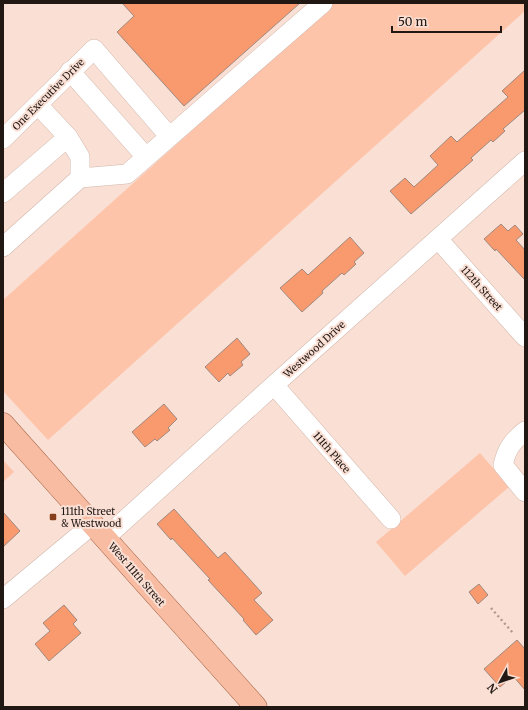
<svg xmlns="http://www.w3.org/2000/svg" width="528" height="710" font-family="Merriweather,serif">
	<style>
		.green { fill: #fec4aa }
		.building { fill: #f9996e; stroke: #a0887e }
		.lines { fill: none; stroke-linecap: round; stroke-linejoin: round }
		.minor-casing { stroke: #d1b7ac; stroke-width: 20 }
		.major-casing { stroke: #a86648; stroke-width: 23 }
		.path { stroke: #ae9a91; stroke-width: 2.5; stroke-dasharray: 2 3; stroke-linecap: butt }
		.minor { stroke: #fff; stroke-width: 19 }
		.major { stroke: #f7bca2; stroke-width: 22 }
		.poi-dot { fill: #853f1b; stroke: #fadfd4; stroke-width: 1.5 }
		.labels { text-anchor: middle; stroke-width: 4; stroke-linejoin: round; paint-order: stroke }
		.street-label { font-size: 10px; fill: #211814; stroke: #fadfd4 }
		.poi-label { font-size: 10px; fill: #211814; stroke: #fadfd4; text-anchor: start }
	</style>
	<rect width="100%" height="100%" fill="#fadfd4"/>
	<!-- green -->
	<path class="green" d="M334,3H525V11L48,440L3,391V300Z
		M480,453L509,487L405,576L376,542Z
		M3,460L14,472L3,482Z"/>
	<!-- building -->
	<path class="building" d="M122,3H300L184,106L117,32L134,16Z
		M525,70V110L503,129L505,131L493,142L491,140L471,158L473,160L411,214L390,191L405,178L414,187L438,165L430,156L451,136L457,142L508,97L502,91Z
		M501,224L508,231L515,225L523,234L516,240L525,250V280L496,249L495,251L484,239Z
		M350,237L364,253L354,262L356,264L344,275L342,273L322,291L323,293L302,312L280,288L302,269L308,275Z
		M237,338L250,354L241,362L243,365L230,376L228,373L219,382L205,367Z
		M164,404L177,419L168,428L170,430L157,441L155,439L145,447L132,432Z
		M174,509L218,558L225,552L262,593L254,600L273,620L256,635L243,620L244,619L208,580L210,579L172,538L171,540L157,524Z
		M3,512L20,531L3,547Z
		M479,584L488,595L478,604L469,592Z
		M64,605L77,620L73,624L81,633L49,661L35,644L50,631L43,623Z
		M517,640L525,649V690L513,676L500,687L484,669Z"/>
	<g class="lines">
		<defs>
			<path id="minor" d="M70,71L146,157
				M3,139L94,49L169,136
				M80,178L127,174L323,3
				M3,193L68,137
				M438,239L525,337
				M3,247L80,178V157L68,137L38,105
				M274,385L391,519
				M525,431C512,442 507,448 503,465L525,492
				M105,538L274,385L525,161
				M3,599L93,524"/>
			<path id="major" d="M3,424L256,707"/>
		</defs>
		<!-- minor casing -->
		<use href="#minor" class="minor-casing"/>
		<!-- major casing -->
		<use href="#major" class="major-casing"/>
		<!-- path -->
		<path class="path" d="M491,608L513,633"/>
		<!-- minor -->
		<use href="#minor" class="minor"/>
		<!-- major -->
		<use href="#major" class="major"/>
	</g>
	<!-- markers -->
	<rect class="poi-dot" x="49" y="513" width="8" height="8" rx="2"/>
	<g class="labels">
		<!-- street labels -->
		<g class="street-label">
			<text transform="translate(48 94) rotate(-45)" y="4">One Executive Drive</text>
			<text transform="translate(482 288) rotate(48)" y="4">112th Street</text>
			<text transform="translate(314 349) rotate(-42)" y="4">Westwood Drive</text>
			<text transform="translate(332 452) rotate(49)" y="4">111th Place</text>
			<text transform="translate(137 574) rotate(49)" y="4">West 111th Street</text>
		</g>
		<!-- poi labels -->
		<g class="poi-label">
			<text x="61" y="515">111th Street<tspan x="61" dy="12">&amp; Westwood</tspan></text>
		</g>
	</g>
	<!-- border -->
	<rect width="528" height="710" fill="none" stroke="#211814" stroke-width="8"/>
	<!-- north arrow -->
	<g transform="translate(500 682) rotate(230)" stroke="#fadfd4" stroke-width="3" paint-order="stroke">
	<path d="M0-3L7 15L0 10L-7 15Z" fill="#211814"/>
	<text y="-6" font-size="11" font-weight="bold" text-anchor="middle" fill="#211814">N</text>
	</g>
	<!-- scale -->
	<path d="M392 26v6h109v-6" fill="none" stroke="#211814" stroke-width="2"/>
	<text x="398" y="26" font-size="12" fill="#211814" stroke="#fadfd4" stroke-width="3" paint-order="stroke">50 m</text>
</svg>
